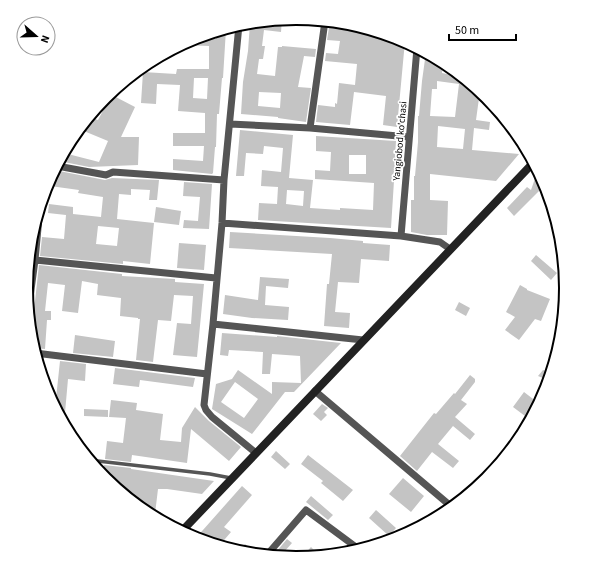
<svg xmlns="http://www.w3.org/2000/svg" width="593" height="577" font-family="'Source Sans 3',sans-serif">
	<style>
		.building { fill: #c4c4c4; fill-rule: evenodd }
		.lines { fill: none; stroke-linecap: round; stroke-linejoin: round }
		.lane { stroke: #555; stroke-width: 3.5 }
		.street { stroke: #555; stroke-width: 7 }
		.secondary { stroke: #222; stroke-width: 8 }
		.labels { text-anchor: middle; stroke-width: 3.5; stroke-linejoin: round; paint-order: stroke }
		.street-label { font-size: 10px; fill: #000; stroke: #fff }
		.rim { fill: none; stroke: #000; stroke-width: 2 }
	</style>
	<rect width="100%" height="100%" fill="#fff"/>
	<!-- building -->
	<path class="building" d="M282,19L281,32L264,30L262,46H265L263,59H259L257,74L275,76L278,47H282V46L316,49L315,57L304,56L298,87L311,88L306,122L278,118V117L241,114L243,82L248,51L250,23ZM259,92L281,93L280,108L258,106Z
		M330,21L350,23L405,41L397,127L383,125L386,96L354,92L350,125L316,122L318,105L335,107V103L337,104L339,83L355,85L357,64L325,61L326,53L338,54L340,41L327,40Z
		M226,29L223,78H222L219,114H217L216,147H215L213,173L212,174L173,170V159L203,161L204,146H173V133H205V113L178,111L180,85L157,84L156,104L141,103L143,72L176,74L177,69H209V46L182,45L194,38L216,39V31ZM194,78H208L207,99L193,98Z
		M426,52L443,62L442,73L452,75H460V74L480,91L476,120L490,122L489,130L474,128L472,150L519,154L496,181L430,174V200L448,201L447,235H427L411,232V200H414V176H415L418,142V116H419L422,81ZM437,81L459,84L455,117L430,116L432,89H437ZM438,126L465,129L463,149L437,147Z
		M110,94L135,107L121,137H139L138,165L89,167L59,161L64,153L99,162L108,141L79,129L89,117L98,120L107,103L102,101Z
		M240,130L293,135L289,178L313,180L310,208L340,210V208L373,210L374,183L315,179V170L330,171L331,152L316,151V136L396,141L395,156L401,157L400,166L395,165L391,228L258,220L259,203L277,204L278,187L261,186L262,170L281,172L283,148L264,146L263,154L246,153L244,176H236ZM349,155H366V174H349ZM287,190L304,191L303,206L286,204Z
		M54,170L105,180L112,178L159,180L157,200H149L150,190L131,189V195L119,194L117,219L154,223L150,264L123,261V264L40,256L42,237L64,239L66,215L48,213L49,204L73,207V214L101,217L103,197L78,193L79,190L50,186L52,175ZM98,226L119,228L117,246L96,244Z
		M538,170L548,190L542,188L514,216L507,208L527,187L531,190Z
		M184,182L212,184L209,229L183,228L184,220L198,221L200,197L183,196Z
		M156,207L181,211L179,225L154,222Z
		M230,232L330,238L363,241V243L390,245L389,261L361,259L359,283L338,282L335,312L350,313L349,328L324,326L327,284H329L332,254L229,248Z
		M179,243L206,245L204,270L177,268Z
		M536,255L557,273L551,280L531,261Z
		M39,265L122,274V276L175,279V282L204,284L197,357L173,355L177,323L191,324L193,296L174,295L171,321L158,320L153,362L136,360L140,319H138V318L120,316L121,298L97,295L98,284L82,281L78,313L62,311L65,285L48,283L45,311H51V320H47L45,349L33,348L30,331L31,316L34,310Z
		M260,277L289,279L288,288L266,286L265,305L289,307L288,320L252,318L223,314L225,295L258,300Z
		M520,285L527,289V290L550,299L541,321L535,319L519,340L505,330L515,317L506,312Z
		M459,302L470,308L466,316L455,310Z
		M222,333L277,337V336L341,343L294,392H285L252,434L212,409L216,384L232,379L238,370L272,394V382L301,383L300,356L272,354L270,374H262L263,352L229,350L228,356L220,355ZM235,382L258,399L244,418L221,402Z
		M75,335L115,341L113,357L73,353Z
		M60,361L86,364L85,381L68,379L64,424L55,408Z
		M115,368L195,378L193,387L140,380L139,387L113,384Z
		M543,370L552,373L550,381L538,376Z
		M470,375L475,379V382L461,400L467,404L455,417L475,434L470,440L453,426L438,444L459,461L453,468L432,452L417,471L400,456L434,413L436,414L454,393L455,394Z
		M524,392L537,402L525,416L513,407Z
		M111,400L137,403L136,410L163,414L160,440L181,442L182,428L195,407L209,421L241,447L229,461L191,429L187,463L132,455L131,462L105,459L107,441L123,443L126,418L109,417Z
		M322,404L328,408L324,412L327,415L321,421L313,414Z
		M84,409L108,410V417L84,416Z
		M276,451L290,464L285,469L271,457Z
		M308,455L353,490L343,501L321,483L323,481L301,464Z
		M104,465L131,468V469L214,481L202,494L167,489H158L155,514L146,513L105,480L94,466L104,467Z
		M403,478L424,496L411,512L389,494Z
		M242,486L252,495L224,527L231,532L219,546L195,539Z
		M311,496L333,515L328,520L306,502Z
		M376,510L396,528L389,536L369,518Z
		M287,539L292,543L284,552L291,558L272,557Z
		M245,544L258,555L238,552Z
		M311,547L321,557L301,558Z"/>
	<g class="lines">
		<!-- lane -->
		<path class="lane" d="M89,460L210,474L231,478"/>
		<!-- street -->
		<path class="street" d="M239,25L224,180L222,223L213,324L204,405L206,410L212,417L256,453
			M230,124L310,128L409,137
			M310,128L325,21
			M57,166L106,175L113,172L224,180
			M222,223L401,236L440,242L450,249
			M401,236L417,48
			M35,260L216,278
			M28,312L35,260L40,207
			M213,324L363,340
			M35,353L207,374
			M315,391L453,508
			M266,556L306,510L360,550"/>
		<!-- secondary -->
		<path class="secondary" d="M181,532L534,162"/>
	</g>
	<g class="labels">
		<!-- street labels -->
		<g class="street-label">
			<text transform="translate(399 141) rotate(-85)" y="4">Yangiobod ko'chasi</text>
		</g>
	</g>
	<!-- crop -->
	<path d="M0 0H593V577H0ZM33 288a263 263 0 1 1 526 0a263 263 0 1 1-526 0Z" fill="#fff" fill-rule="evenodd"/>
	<path class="rim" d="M33 288a263 263 0 1 1 526 0a263 263 0 1 1-526 0Z"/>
	<!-- north arrow -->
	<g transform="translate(36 36) rotate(110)"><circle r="19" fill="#ffffff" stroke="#999999"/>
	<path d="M0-3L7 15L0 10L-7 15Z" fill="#000000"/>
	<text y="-6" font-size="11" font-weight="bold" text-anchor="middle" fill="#000000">N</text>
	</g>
	<!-- scale -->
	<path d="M449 34v6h67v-6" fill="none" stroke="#000000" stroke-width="2"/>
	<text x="455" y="34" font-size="12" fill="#000000" stroke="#ffffff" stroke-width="3" paint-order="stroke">50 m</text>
</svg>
